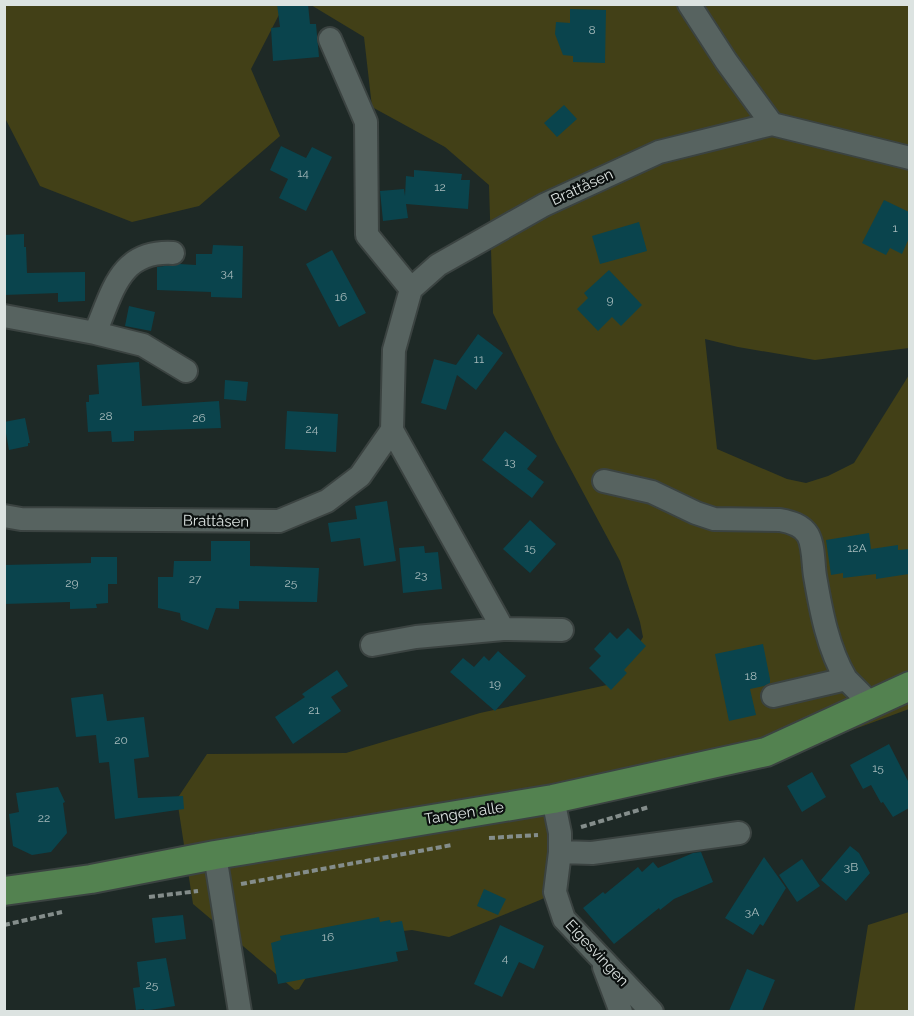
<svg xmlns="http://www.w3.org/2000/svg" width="914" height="1016" font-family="Raleway,sans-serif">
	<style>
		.green { fill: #424017 }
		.building { fill: #0a444d }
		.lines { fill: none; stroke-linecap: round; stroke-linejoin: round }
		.minor-casing { stroke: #3b4341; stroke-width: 26 }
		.major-casing { stroke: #3b4341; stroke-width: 32 }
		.path { stroke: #848d8b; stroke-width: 4; stroke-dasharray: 6 3; stroke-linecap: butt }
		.minor { stroke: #576360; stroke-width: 22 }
		.major { stroke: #538250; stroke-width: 28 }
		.labels { text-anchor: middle; stroke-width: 4.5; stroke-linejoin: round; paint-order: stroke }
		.number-label { font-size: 12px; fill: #a8bbbc }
		.street-label { font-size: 15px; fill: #dce3e1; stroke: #0b100f }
	</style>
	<rect width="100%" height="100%" fill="#1e2926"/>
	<!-- green -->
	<path class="green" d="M5,5H284L251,69L280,136L199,206L132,222L40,186L5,118Z
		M311,5H909V348L815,360L738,347L705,339L717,449L787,479L806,483L828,476L854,463L909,375V709L749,768L562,802L566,887L540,900L449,937L412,930L330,939L299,989L295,990L193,904L177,799L207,754L346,753L480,713L616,683L643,637L640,622L620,561L555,440L493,313L489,185L445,147L372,107L364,37Z
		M909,912V1011H854L868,925Z"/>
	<!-- building -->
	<path class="building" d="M277,4H308L310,24H316L319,57L273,61L271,28L280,27Z
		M570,9L606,10L605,63L573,62V56L563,55L555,34L556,22L570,23Z
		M564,105L577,119L557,137L544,123Z
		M281,146L306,158L312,147L332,157L306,211L279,198L288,179L270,170Z
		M414,170L462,174L461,180H470L468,209L406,204L408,218L383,221L380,191L404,189L405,196L406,176L414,177Z
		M884,200L909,212V238L902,254L890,248L886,255L862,243Z
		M639,222L647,251L600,264L592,236Z
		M24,234V247H26L27,273L85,272V301L58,302V293L4,295V235Z
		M213,245L243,246L242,298L211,297V292L157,290V267L180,264L196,265V254H212Z
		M332,250L366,313L339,327L306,264Z
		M609,270L642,305L621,326L612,317L598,331L577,309L588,298L584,293Z
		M129,306L155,312L151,331L125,326Z
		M478,334L503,353L476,390L457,375L446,410L421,403L434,359L456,365Z
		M139,362L142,406L219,401L221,428L134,431V441L112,442L111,431L88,432L86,402H89V395L99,394L97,365Z
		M225,380L248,382L246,401L224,399Z
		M287,411L338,414L336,452L285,449Z
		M25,418L30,443H28V446L9,450L4,422Z
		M505,431L537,456L527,469L544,482L532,498L482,460Z
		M387,501L396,561L364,566L360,538L331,542L328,523L357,519L355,506Z
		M530,520L556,544L530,573L503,549Z
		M869,533L871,549L898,545V550L909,549V574L876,579V574L843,578V573L831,575L826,540Z
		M211,541H250V566L319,568L317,602L239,601V609L216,608L208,630L181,620L180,613L158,608V577H173L174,561H211Z
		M424,546L425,553L438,552L442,589L403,593L399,548Z
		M91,557H117V584H108V603L96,604L97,608L70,609V602L4,604V565L91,563Z
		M628,628L646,646L624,670L627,673L611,690L589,668L601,656L594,649L610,632L617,639Z
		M763,644L770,679V683L764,686L750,689L756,715L729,721L715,654Z
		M498,651L526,676L495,711L450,672L463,658L474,667L484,656L489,661Z
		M337,670L348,686L331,697L341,711L293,744L275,717L305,697L302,694Z
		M103,694L107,721L144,717L149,757L134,759L138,798L183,796L184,809L115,819L109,762L99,763L96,735L76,737L71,698Z
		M889,744L909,783V808L893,817L883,802L881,803L871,785L863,789L850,765Z
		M812,772L826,797L802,812L787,786Z
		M58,787L65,802L63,803L67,833L51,852L32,855L13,846L9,814L19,812L16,793Z
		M850,846L859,853L870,873L846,901L821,880Z
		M701,852L713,882L674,899L660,910L659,908L614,944L583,908L603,892L605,894L638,867L642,872L653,862L658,868L693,853Z
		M764,857L786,888L763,926L760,924L753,935L725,918Z
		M802,859L820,886L797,902L779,875Z
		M484,889L506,899L498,915L477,906Z
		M183,915L186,939L155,943L152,918Z
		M379,917L380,922L390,920L391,923L402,921L408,950L396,952L398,961L278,984L271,943L281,940L280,936Z
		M500,925L544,946L534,969L519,962L502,997L474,984Z
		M166,958L175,1006L144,1011V1009L136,1010L133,988L140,987L137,962Z
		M747,969L775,980L762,1011H729Z"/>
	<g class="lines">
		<defs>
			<path id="minor" d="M689,4L726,61L772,124
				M330,39L366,122L367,235L411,289
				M4,316L95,333L143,345L186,371
				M95,333C113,292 119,250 173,253
				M392,430L503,629
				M604,481L652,492L696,513L714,519L780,520C791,522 802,525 808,535C814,546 813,564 815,576C821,611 828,649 846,679
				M4,516L21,519L279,521L327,501L360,476L392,430L394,350L411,289L438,265L544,205L659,152L772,124L910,158
				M372,645L416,637L503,629L562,630
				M773,696L846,679L871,704
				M553,799L560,833V852L592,853L739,833
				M560,852L555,892L564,919L652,1012
				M215,855L240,1012
				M604,967L621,1012"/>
			<path id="major" d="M4,891L91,879L215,855L553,799L766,752L910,686"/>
		</defs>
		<!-- minor casing -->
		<use href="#minor" class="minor-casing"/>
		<!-- major casing -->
		<use href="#major" class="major-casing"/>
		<!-- path -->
		<path class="path" d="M581,827L649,807
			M489,838L538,835
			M241,884L452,845
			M149,897L198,891
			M4,925L62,912"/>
		<!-- minor -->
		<use href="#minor" class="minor"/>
		<!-- major -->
		<use href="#major" class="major"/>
	</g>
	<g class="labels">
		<!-- number labels -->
		<g class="number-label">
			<text x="592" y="34">8</text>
			<text x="303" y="177">14</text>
			<text x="440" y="191">12</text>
			<text x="895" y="232">1</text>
			<text x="227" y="277">34</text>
			<text x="341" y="301">16</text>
			<text x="610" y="304">9</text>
			<text x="479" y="363">11</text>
			<text x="106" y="420">28</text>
			<text x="199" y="422">26</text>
			<text x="312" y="433">24</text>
			<text x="510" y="466">13</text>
			<text x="530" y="552">15</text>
			<text x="857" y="552">12A</text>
			<text x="421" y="579">23</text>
			<text x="195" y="583">27</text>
			<text x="72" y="587">29</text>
			<text x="291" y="587">25</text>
			<text x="751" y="680">18</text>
			<text x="495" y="688">19</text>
			<text x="314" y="714">21</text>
			<text x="121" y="744">20</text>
			<text x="878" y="772">15</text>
			<text x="44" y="822">22</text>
			<text x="851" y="871">3B</text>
			<text x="752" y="916">3A</text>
			<text x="328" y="941">16</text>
			<text x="505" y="962">4</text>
			<text x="152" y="989">25</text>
		</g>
		<!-- street labels -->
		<g class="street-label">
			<text transform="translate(582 187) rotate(-25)" y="5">Brattåsen</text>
			<text transform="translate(216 521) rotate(1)" y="5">Brattåsen</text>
			<text transform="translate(464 813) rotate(-9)" y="5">Tangen alle</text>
			<text transform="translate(597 953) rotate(47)" y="5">Eigesvingen</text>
		</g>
	</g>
	<!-- border -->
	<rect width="914" height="1016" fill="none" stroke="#dce3e1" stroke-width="12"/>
</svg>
